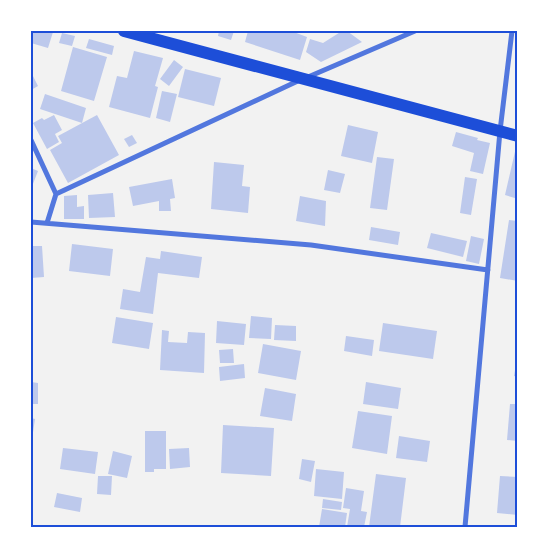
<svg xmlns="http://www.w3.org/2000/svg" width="549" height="558" font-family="Merriweather,serif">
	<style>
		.building { fill: #bdc9ec }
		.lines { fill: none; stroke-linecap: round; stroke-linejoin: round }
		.minor { stroke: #5277de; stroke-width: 5 }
		.primary { stroke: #1d4ed8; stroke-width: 12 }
		.neatline { fill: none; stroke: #1d4ed8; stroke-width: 2 }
	</style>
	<rect width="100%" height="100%" fill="#f2f2f2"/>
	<!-- building -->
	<path class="building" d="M31,31L53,32L48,48L31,43Z
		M219,31H234L231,40L218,36Z
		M248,31H291L307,37L300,60L245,42Z
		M342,31H347L362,42L321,62L306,52L310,39L323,43Z
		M62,33L75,36L72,46L59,43Z
		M89,39L114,46L112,55L86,48Z
		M73,47L107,57L94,101L61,91Z
		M134,51L163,58L155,86L158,87L150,118L109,107L117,76L127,78Z
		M174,60L183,67L169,86L160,79Z
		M185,69L221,78L214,106L178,97Z
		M31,72L38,86L31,90Z
		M162,91L177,94L170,122L156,118Z
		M45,94L86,108L82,123L40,109Z
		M54,115L62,130L55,134L59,142L47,149L33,123L42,118L44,120Z
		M97,115L119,155L68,183L50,150L62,143L58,136Z
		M348,125L378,132L372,163L341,156Z
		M456,132L478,138L477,140L490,143L483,174L470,171L474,153L452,146Z
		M132,135L137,143L129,147L124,139Z
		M517,143L518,144V199L505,195Z
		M377,157L394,159L387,210L370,208Z
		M214,162L244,165L242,186L250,187L248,213L211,209Z
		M31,168L38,171L31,189Z
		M328,170L345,174L340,193L324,190Z
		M465,177L477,179L471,215L460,213Z
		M172,179L175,198L170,199L171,211H159V201L133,206L129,187Z
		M113,193L115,217L89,218L88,195Z
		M77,195V207L84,206V219H64V196Z
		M300,196L326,201L325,226L296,221Z
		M509,220L518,221V281L500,278Z
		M371,227L400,232L398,245L369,240Z
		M431,233L467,241L463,257L427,248Z
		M471,236L484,239L479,264L466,261Z
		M72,244L113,249L110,276L69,271Z
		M31,246H42L44,277L31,278Z
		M161,251L202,257L199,278L158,273L153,314L120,309L123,289L140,292L146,257L160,259Z
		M251,316L272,318L271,339L249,338Z
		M116,317L153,323L149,349L112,343Z
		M217,321L246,324L244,345L216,343Z
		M383,323L437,331L433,359L379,351Z
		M275,325L296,326V341L274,340Z
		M162,330L169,331L168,342L187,343L188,332L205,333L204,373L160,370Z
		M346,336L374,340L372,356L344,351Z
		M263,344L301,351L296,380L258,373Z
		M233,349L234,363H220L219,350Z
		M517,358H518V377L514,376Z
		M244,364L245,378L220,381L219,367Z
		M31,382L38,383V404H31Z
		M366,382L401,388L398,409L363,404Z
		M265,388L296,394L292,421L260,416Z
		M510,404H518V441L507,440Z
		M358,411L392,416L387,454L352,448Z
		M31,418L35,419L32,439H31Z
		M223,425L274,428L271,476L221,473Z
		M145,431H166V469H154V472H145Z
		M399,436L430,441L427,462L396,458Z
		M63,448L98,452L95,474L60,469Z
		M189,448L190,467L170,469L169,449Z
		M113,451L132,456L127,478L108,474Z
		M302,459L315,461L311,482L299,479Z
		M316,469L344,472L342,499L314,496Z
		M376,474L406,478L400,527H369Z
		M98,476H112L111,495L97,494Z
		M500,476L518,477V515L497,513Z
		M346,488L364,491L361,511L367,512L364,527H347L350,509L343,508Z
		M57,493L82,498L80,512L54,507Z
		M323,499L342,502L341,510L322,508Z
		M322,509L347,513L345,527H319Z"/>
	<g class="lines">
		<!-- minor -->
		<path class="minor" d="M308,77L415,31
			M31,140L56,194L47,223
			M56,194L300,80
			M31,222L311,245L488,270
			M465,527L500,131L512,31"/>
		<!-- primary -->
		<path class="primary" d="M124,31L518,136"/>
	</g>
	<!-- border -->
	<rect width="549" height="558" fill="none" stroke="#ffffff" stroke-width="65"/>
	<rect x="32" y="32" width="484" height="494" class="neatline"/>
</svg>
